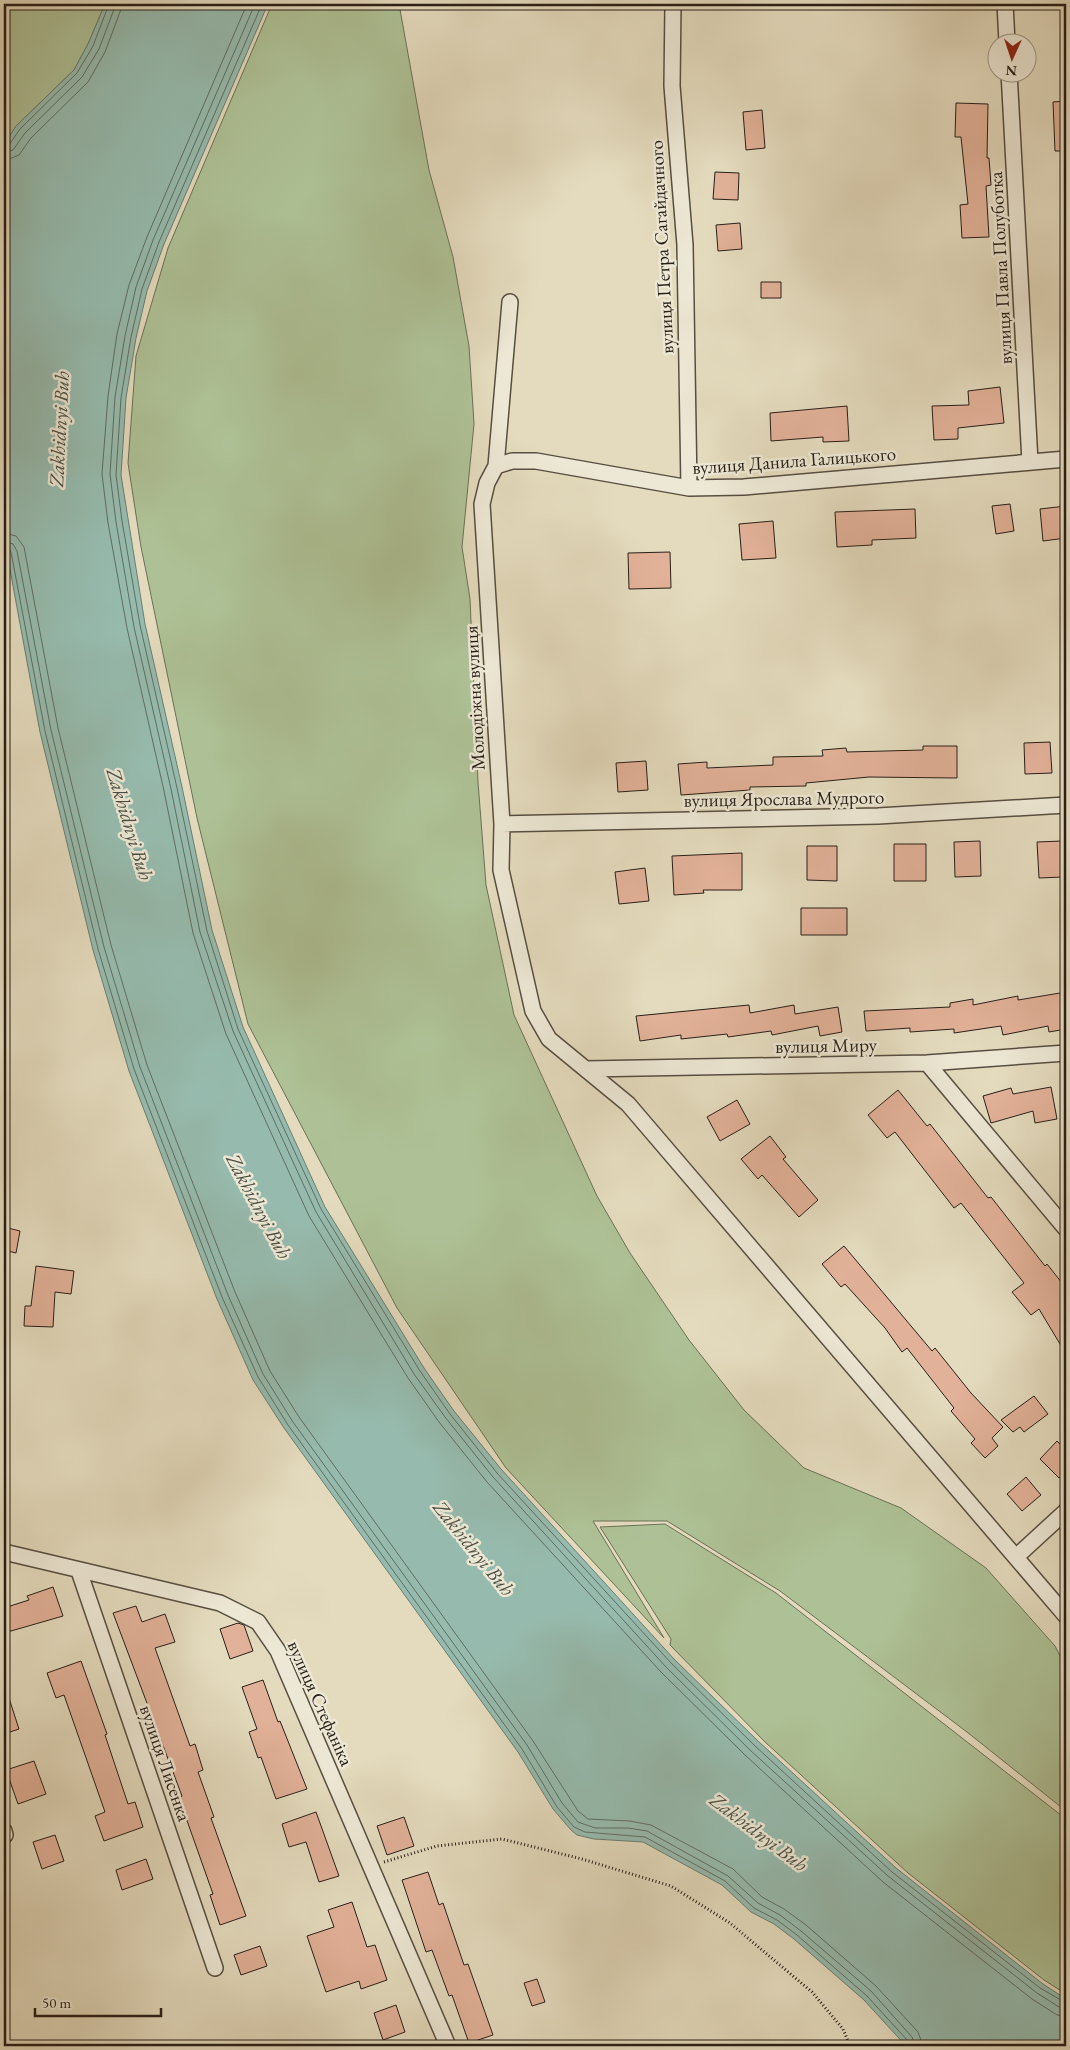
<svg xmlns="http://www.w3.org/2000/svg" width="1070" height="2050" font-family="'EB Garamond',serif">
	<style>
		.green { fill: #aec196; stroke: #6b7056 }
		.water { fill: #96bbae; stroke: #6a7d72 }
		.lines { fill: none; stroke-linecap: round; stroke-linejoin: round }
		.shore { stroke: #5f6d62; stroke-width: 1 }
		.building { fill: #e2b199; stroke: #281f17 }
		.street-casing { stroke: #574e41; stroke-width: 18 }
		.path { stroke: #281f17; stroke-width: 3; stroke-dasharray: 1 2.5; stroke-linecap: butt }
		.street { stroke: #ede8d5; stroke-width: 15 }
		.labels { text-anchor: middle; stroke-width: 5; stroke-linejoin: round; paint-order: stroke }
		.street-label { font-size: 19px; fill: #281f17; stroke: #ede8d5 }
		.water-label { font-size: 20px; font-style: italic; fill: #494e44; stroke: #ede8d5 }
	</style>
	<rect width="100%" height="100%" fill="#e4dbbe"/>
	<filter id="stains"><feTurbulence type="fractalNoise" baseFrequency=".004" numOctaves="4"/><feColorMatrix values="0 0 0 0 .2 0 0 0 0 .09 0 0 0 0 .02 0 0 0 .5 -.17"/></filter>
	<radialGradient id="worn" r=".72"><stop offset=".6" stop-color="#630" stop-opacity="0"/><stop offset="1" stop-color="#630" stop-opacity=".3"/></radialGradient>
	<!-- green -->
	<path class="green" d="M4,4H105L88,44L74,70L16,126L4,145Z
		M272,4H399L429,170L453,257L469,346L474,424L462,547L470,599L478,782L486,885L514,1015L597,1196L630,1253L689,1340L744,1410L804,1468L901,1508L986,1568L1055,1646L1066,1668V1811L967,1732L780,1591L667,1521H593L664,1638L506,1468L397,1308L248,1024L197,818L141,547L128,463L136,356L168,248Z
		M665,1524L776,1593L1066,1819V1994L1044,1980L908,1873L764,1741L670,1645L671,1639L600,1527Z"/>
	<!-- water -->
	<path class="water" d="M105,4H268L164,244L147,291L136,338L126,398L121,475L145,624L182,787L212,930L243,1027L325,1207L424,1368L454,1411L501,1469L674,1659L758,1741L896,1868L1043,1984L1066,1999V2046H906L864,2000L794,1939L774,1924L751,1912L722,1885L643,1842L594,1839L577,1835L571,1830L553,1809L518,1752L284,1428L253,1380L217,1299L129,1071L93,950L40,732L4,537V145L16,126L74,70L88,44Z"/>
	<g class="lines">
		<!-- shore -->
		<path class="shore" d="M247,4L147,237L129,285L117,334L108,396L102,474L108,523L127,628L164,791L193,933L226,1034L309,1216L408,1378L439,1422L487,1482L661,1672L745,1755L883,1882L1032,1999L1057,2015L1066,2016
			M255,4L153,240L136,287L125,336L115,397L110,474L116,522L134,627L171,789L200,932L233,1031L316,1212L414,1374L445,1417L493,1477L666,1667L750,1750L888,1876L1037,1993L1059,2007L1066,2009
			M262,4L159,242L142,289L131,337L121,398L116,475L122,521L140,625L177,788L207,931L238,1029L321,1209L420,1371L450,1414L497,1473L671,1663L754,1745L892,1872L1040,1988L1066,2003
			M4,147L9,145L20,129L77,73L93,46L109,4
			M4,153L13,150L25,133L82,77L99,49L116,4
			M4,161L19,155L31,138L88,82L105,52L123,4
			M4,533L16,536L24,547L58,728L111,945L147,1065L235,1292L270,1371L299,1417L533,1741L578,1811L588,1819L630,1821L651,1825L733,1869L762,1897L784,1909L806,1925L876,1986L918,2032L923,2046
			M4,541L13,544L17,551L51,730L104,947L140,1067L228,1295L263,1374L293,1422L527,1745L562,1803L578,1822L595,1828H628L647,1831L728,1876L758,1903L780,1915L801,1931L871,1991L912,2037L915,2046
			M4,547L8,548L11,552L45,731L98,949L134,1069L222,1297L258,1377L288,1425L522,1749L557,1807L574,1827L585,1832L645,1837L725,1881L754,1908L777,1920L797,1935L867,1996L908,2041L909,2046"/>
	</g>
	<!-- building -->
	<path class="building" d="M1066,101V151H1055L1053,102Z
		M956,103L988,104L987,158H989L991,185L986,186L989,237L962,238L960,205L968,204L961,137H955Z
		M762,110L765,148L746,150L743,112Z
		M715,172L739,173L738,200L713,199Z
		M740,223L742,249L718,251L716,225Z
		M761,282H781V298H761Z
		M1000,387L1004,423L958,428V439L934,440L932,406L969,405L968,391Z
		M847,406L849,441L823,442V437L771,441L770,413Z
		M1010,504L1014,531L996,534L992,506Z
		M1066,506V538L1043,541L1040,509Z
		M915,509L916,538L872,540V545L837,547L835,512Z
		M773,521L776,558L742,560L739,524Z
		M670,552L671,588L629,589L628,553Z
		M1050,742L1052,773L1025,774L1024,743Z
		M923,746H957V778L869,777L806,783V786L750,787V790L681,795L678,764L707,762V768L773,765V757L823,756L822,750L846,748L847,752L923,750Z
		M646,761L648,790L618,792L616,763Z
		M980,841L981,876L955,877L954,842Z
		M1062,841L1063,877L1039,878L1037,842Z
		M894,844H926V881H894Z
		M807,846H837V881L807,880Z
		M742,853V890H703L704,893L674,895L672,856Z
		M645,868L649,901L619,904L615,872Z
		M801,908H847V935H801Z
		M1066,992V1029L1049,1032L1048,1026L1003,1035L1001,1026L954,1033V1029L910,1032V1028L866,1031L864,1011L950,1007V1003L973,999V1005L1018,996V1000Z
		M749,1005L750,1013L794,1005L795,1014L838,1007L842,1032L820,1036L818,1026L772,1035L771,1031L728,1037L727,1034L681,1039V1035L640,1041L636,1016Z
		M1051,1087L1057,1119L1035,1123L1033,1111L991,1123L983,1096L1011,1088L1013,1094Z
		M898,1090L927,1126L930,1124L988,1198L991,1197L1045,1266L1047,1264L1066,1288V1354L1039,1309L1031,1315L1012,1292L1024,1283L961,1203L954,1208L895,1132L887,1138L868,1115Z
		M737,1100L750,1124L720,1141L707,1117Z
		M770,1136L786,1157L783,1159L818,1200L799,1217L762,1175L758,1179L741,1159Z
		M4,1227L20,1231L16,1253L4,1250Z
		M844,1246L932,1351L935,1348L971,1393L1003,1427L992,1438L998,1446L985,1458L971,1443L975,1439L951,1411L954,1408L907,1348L902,1352L885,1328L845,1284L841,1287L822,1264Z
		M36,1266L74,1271L71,1294L55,1292L53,1327L24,1326L25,1306H31Z
		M1034,1396L1048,1414L1024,1432L1020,1427L1013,1432L1001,1420Z
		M1057,1441L1066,1450V1471L1059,1478L1040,1459Z
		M1026,1477L1041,1495L1022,1511L1007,1494Z
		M53,1587L63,1616L4,1633V1608L29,1600L27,1596Z
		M136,1606L142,1622L165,1614L175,1642L155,1648L190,1746L195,1744L203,1770L198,1772L214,1817L211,1818L246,1916L220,1925L210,1895L213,1894L179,1798L182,1796L113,1613Z
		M238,1623L244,1625L253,1651L230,1659L220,1629Z
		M81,1661L107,1734L105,1735L128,1804L135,1802L143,1827L104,1841L95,1816L105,1812L64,1695L56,1698L47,1673Z
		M263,1680L278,1722L280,1721L307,1789L276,1799L261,1757L258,1758L249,1732L257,1729L242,1687Z
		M6,1689L19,1729L4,1734V1690Z
		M34,1761L46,1794L18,1804L6,1770Z
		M316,1812L339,1876L319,1882L306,1842L289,1847L282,1824Z
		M404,1817L414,1846L387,1855L377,1826Z
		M55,1835L64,1861L42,1869L33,1842Z
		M146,1859L153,1879L122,1890L116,1870Z
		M428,1872L439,1905L443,1903L464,1965L468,1964L493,2035L469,2043L452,1995L449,1996L432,1950L426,1952L402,1880Z
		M352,1902L367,1947L375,1945L387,1980L361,1989L359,1981L326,1992L307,1936L334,1927L328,1910Z
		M260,1946L267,1966L241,1975L234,1955Z
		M537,1979L545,2002L532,2006L524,1983Z
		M396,2005L405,2032L383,2040L374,2013Z"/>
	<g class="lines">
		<defs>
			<path id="street" d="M673,4L672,86L685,245L689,488
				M1005,4L1007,42
				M1009,72L1030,462
				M510,302L496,466L487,483L482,504L502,824L501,870L533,1011L549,1039L628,1104L1066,1616
				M496,466L512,461H536L689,488L744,487L1066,459
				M502,824L878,816L1066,805
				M927,1063L1066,1229
				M586,1069L927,1063L1066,1053
				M4,1552L220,1603L258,1622L278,1651L448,2046
				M1016,1557L1066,1511
				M79,1571L215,1968
				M4,1831L5,1835"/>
		</defs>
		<!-- street casing -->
		<use href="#street" class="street-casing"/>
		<!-- path -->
		<path class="path" d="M384,1862L437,1846L502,1839L582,1859L671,1886L730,1923L812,1992L843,2029L850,2046"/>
		<!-- street -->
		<use href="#street" class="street"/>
	</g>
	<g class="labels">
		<!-- street labels -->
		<g class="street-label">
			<text transform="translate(661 247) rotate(-93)" y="7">вулиця Петра Сагайдачного</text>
			<text transform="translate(1000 268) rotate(-93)" y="7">вулиця Павла Полуботка</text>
			<text transform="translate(794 460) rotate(-4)" y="7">вулиця Данила Галицького</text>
			<text transform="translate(474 698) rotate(-93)" y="7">Молодіжна вулиця</text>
			<text transform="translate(784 798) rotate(-1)" y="7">вулиця Ярослава Мудрого</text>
			<text transform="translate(826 1045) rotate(-1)" y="7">вулиця Миру</text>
			<text transform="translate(321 1703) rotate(66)" y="7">вулиця Стефаніка</text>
			<text transform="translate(166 1763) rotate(71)" y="7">вулиця Лисенка</text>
		</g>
		<!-- water labels -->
		<g class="water-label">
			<text transform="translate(59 429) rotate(-87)" y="7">Zakhidnyi Buh</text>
			<text transform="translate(130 824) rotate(73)" y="7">Zakhidnyi Buh</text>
			<text transform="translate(259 1206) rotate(62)" y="7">Zakhidnyi Buh</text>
			<text transform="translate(474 1548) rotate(51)" y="7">Zakhidnyi Buh</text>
			<text transform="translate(759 1832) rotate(37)" y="7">Zakhidnyi Buh</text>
		</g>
	</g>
	<!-- margin -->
	<rect width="1070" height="2050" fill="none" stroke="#e4dbbe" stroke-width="20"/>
	<rect x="5" y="5" width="1060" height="2040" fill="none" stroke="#281f17" stroke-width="2.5"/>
	<rect x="10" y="10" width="1050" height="2030" fill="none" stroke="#281f17"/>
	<!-- north arrow -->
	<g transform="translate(1012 58) rotate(183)"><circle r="24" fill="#ede8d5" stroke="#9e9889"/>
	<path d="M0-4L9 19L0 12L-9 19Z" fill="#8f2418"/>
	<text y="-8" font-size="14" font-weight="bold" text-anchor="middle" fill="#281f17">N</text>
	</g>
	<!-- scale -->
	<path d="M35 2008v8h126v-8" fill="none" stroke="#281f17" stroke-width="2.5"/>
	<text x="42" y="2008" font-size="15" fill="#281f17" stroke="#ede8d5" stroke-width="4" paint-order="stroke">50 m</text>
	<rect width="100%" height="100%" filter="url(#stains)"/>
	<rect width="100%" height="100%" fill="url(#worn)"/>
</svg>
